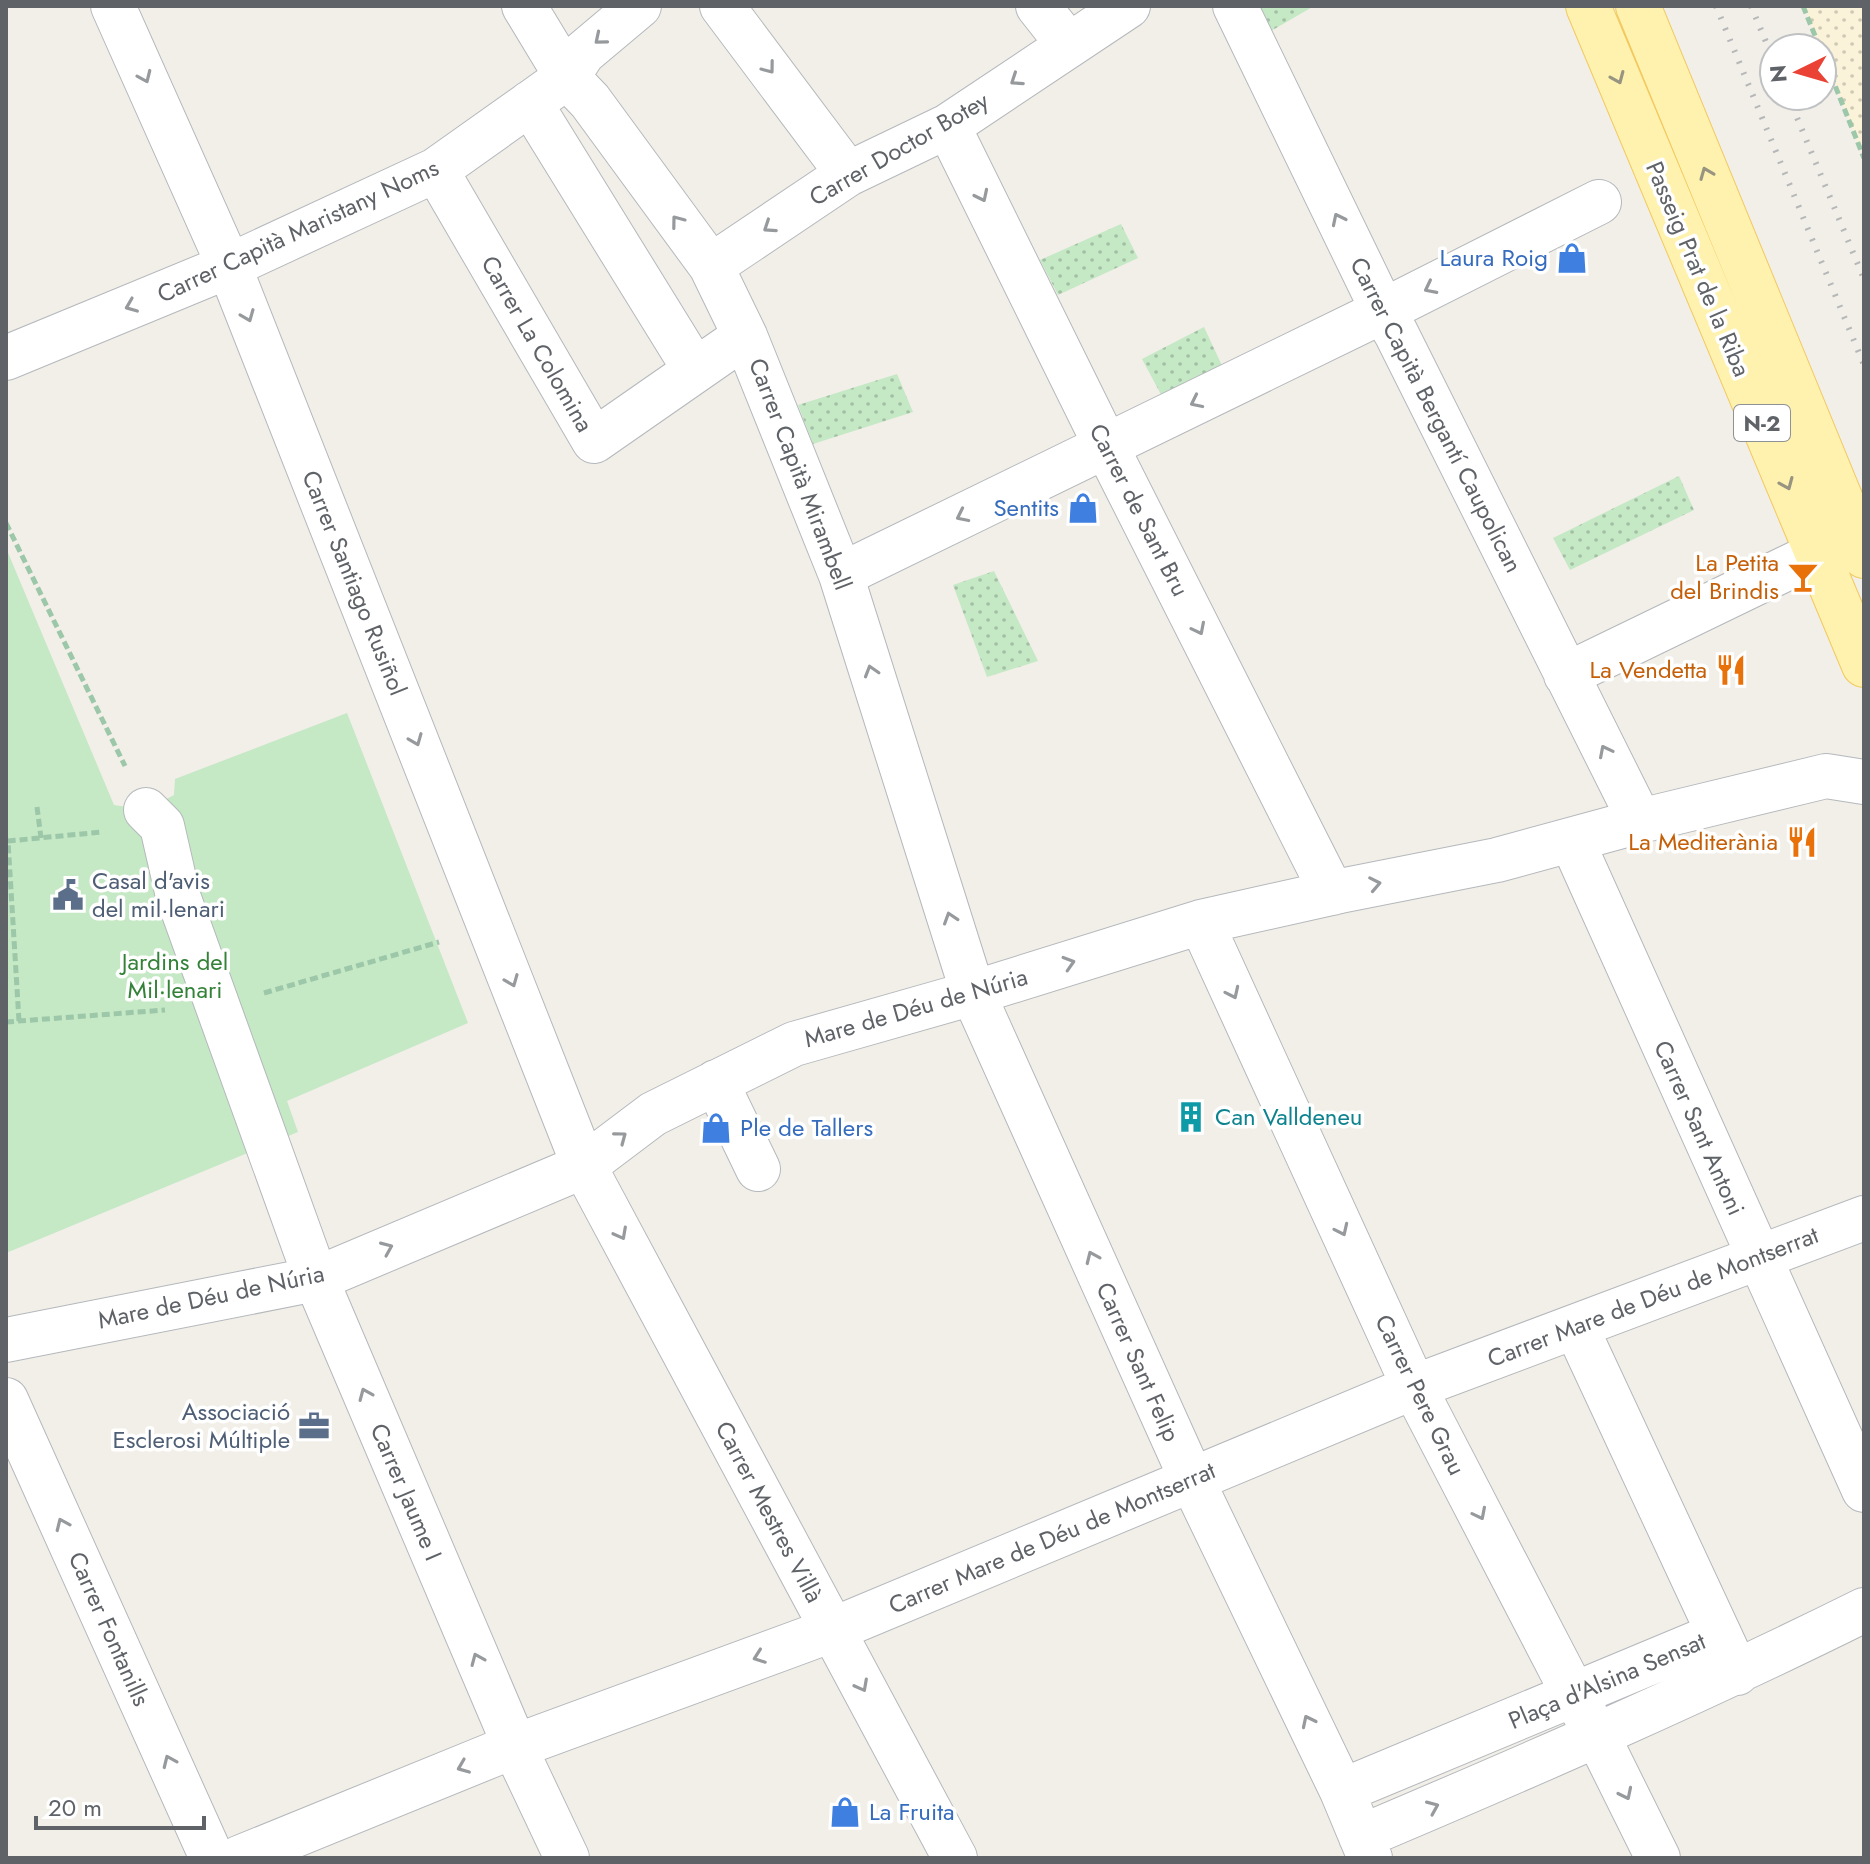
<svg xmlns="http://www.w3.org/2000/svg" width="1870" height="1864" font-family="Jost,sans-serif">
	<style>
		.sand { fill: url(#sand-dots) }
		.park { fill: #c5e8c5 }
		.garden { fill: url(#garden-dots) }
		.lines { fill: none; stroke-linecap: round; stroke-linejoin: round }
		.minor-casing { stroke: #b5b8bc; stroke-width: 46 }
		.major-casing { stroke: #f2c960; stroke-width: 46 }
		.path { stroke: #9cc7a9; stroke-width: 5; stroke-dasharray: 8 4; stroke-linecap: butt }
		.minor { stroke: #fff; stroke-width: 44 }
		.major { stroke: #fff2af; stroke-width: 44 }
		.rail { stroke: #b6b7b8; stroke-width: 6; stroke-dasharray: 2 10; stroke-linecap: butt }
		.oneway { stroke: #979a9d }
		.oneway2 { stroke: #979581 }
		.labels { text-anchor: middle; stroke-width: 7; stroke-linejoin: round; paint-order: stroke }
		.shield { fill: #fff; stroke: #8f9295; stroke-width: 2 }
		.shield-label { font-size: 22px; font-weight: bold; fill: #5f6368 }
		.street-label { font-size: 24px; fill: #5f6368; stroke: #fff }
		.shop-label { font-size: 24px; fill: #366cbe; stroke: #fff; text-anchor: end }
		.food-label { font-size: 24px; fill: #c56008; stroke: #fff; text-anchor: end }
		.service-label { font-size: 24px; fill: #4e5e75; stroke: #fff; text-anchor: start }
		.park-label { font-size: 24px; fill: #348238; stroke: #fff }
		.culture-label { font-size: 24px; fill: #0d838f; stroke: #fff; text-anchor: start }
	</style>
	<defs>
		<pattern id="sand-dots" width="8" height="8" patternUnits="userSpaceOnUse" patternTransform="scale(2)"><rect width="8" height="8" fill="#fbf3d9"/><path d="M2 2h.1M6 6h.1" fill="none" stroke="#cec8b4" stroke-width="1.8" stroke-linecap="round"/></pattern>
		<pattern id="garden-dots" width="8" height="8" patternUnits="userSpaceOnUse" patternTransform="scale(2)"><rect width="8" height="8" fill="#c5e8c5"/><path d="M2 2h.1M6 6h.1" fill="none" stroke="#a3c0a4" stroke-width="1.8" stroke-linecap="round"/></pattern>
	</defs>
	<rect width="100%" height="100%" fill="#f1efe8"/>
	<!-- sand -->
	<path class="sand" d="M1804,6H1864V158Z"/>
	<!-- park -->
	<path class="park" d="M6,548L114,805L146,810L174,795L175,779L347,713L468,1023L287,1101L298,1132L6,1253Z"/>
	<!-- garden -->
	<path class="garden" d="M1258,6H1314L1271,31Z
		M1121,224L1138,258L1058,295L1040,260Z
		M1204,327L1225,372L1165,402L1142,359Z
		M897,374L913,412L813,444L798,405Z
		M1679,476L1694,510L1570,570L1553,538Z
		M994,571L1038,661L987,677L953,585Z"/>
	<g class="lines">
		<defs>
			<path id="minor" d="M113,6L229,266L584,1166L955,1858
				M524,6L567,77L590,101L711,266L745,336L841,575L973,993L1192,1480L1342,1791L1370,1858
				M722,6L848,174
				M1038,6L1068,44
				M1235,6L1383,311L1396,333L1640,821
				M530,103L695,370
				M948,126L1106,446L1332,893
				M436,170L594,441L745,336
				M711,266L848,174L948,126L1128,6
				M6,358L229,266L436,170L567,77L583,53L639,6
				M841,575L1383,311L1599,202
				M1566,675L1816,554
				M146,810L162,826L178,896L316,1279L523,1765L567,1858
				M1577,852L1864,1490
				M1201,922L1414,1387L1574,1695L1598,1737L1658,1858
				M716,1082L758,1169
				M1576,1327L1719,1634
				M6,1340L316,1279L584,1166L653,1114L794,1044L973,993L1201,922L1340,891L1497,860L1640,821L1826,776L1864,782
				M6,1400L212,1858
				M1342,1791L1719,1634L1737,1673
				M1361,1837C1531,1765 1699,1692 1864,1610
				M239,1858L497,1753L832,1630L1414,1387L1864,1218"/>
			<path id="major" d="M1588,6L1864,665
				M1638,6L1864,556"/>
		</defs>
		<!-- minor casing -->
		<use href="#minor" class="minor-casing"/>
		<!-- major casing -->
		<use href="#major" class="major-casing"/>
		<!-- path -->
		<path class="path" d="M1803,6L1820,48
			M1822,53L1864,158
			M6,523L125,766
			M37,807L41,838
			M264,993L439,942
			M19,1021L8,841L102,832
			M6,1022L165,1010"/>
		<!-- minor -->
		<use href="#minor" class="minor"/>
		<!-- major -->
		<use href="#major" class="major"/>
		<!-- rail -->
		<path class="rail" d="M1716,6L1864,365
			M1751,6L1774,61
			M1788,96L1864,279"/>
	</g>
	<!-- one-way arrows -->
	<defs><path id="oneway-chevron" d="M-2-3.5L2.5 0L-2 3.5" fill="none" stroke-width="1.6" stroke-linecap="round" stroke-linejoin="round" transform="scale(2)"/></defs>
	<g class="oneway">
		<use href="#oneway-chevron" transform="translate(600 39) rotate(140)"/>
		<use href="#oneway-chevron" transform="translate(769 68) rotate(53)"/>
		<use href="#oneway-chevron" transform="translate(145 77) rotate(66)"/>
		<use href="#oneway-chevron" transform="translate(1016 80) rotate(146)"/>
		<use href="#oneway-chevron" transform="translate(982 196) rotate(64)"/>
		<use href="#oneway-chevron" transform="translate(1338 219) rotate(-116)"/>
		<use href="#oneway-chevron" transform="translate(677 221) rotate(-127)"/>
		<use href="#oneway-chevron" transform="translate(769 227) rotate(146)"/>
		<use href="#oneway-chevron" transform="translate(1430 288) rotate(153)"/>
		<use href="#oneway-chevron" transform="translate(131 306) rotate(158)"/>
		<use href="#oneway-chevron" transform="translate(248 316) rotate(68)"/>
		<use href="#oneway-chevron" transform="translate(1196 402) rotate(154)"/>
		<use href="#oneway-chevron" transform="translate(962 516) rotate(154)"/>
		<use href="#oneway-chevron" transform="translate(1199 629) rotate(63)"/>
		<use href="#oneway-chevron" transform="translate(871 671) rotate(-107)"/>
		<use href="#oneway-chevron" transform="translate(416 740) rotate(68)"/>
		<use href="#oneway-chevron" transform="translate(1605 751) rotate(-117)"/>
		<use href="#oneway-chevron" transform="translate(1375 884) rotate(-11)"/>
		<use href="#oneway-chevron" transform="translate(950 918) rotate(-108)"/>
		<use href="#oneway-chevron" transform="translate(1069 963) rotate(-17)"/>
		<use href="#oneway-chevron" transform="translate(512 981) rotate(68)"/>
		<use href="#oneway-chevron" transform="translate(1233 993) rotate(65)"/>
		<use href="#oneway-chevron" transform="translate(621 1137) rotate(-37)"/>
		<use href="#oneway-chevron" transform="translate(1342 1230) rotate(65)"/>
		<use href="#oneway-chevron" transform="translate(621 1234) rotate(62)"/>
		<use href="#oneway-chevron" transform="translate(387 1248) rotate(-23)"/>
		<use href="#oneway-chevron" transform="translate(1092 1257) rotate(-114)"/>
		<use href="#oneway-chevron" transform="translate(365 1394) rotate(-113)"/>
		<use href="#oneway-chevron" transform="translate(1480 1514) rotate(63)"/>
		<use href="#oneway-chevron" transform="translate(62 1524) rotate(-114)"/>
		<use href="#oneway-chevron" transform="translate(759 1657) rotate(160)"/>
		<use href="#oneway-chevron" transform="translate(477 1659) rotate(-113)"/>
		<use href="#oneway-chevron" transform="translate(862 1686) rotate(62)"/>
		<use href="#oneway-chevron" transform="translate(1308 1721) rotate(-116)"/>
		<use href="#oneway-chevron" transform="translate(169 1761) rotate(-114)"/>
		<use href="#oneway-chevron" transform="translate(463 1767) rotate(158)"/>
		<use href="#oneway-chevron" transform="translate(1626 1794) rotate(64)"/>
		<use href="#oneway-chevron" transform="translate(1433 1807) rotate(-23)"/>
	</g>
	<g class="oneway2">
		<use href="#oneway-chevron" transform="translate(1618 78) rotate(67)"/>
		<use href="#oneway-chevron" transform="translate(1706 173) rotate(-112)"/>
		<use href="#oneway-chevron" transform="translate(1787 484) rotate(67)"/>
	</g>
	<!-- icons -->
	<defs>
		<symbol id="shop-bare" viewBox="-9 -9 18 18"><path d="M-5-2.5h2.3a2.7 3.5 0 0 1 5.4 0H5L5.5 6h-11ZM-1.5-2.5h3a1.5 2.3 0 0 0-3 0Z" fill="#3f7fe0" stroke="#fff" stroke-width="2.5" paint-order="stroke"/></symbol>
		<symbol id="bar-bare" viewBox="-9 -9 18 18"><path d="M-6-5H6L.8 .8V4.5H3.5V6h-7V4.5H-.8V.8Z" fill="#e8710a" stroke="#fff" stroke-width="2.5" paint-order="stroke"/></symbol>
		<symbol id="restaurant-bare" viewBox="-9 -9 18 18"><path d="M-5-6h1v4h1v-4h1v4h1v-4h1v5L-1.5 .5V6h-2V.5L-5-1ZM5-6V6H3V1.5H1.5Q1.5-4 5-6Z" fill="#e8710a" stroke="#fff" stroke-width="2.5" paint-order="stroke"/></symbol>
		<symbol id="civic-bare" viewBox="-9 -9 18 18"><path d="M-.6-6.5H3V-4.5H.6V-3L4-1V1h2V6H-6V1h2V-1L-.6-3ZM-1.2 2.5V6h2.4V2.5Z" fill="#5c6f8a" stroke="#fff" stroke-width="2.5" paint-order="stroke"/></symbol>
		<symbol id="building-bare" viewBox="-9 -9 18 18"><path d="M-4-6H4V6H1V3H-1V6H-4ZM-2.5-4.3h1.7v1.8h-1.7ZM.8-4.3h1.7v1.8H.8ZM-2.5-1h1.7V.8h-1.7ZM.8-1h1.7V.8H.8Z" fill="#0f9aa8" stroke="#fff" stroke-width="2.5" paint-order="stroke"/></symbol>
		<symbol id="office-bare" viewBox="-9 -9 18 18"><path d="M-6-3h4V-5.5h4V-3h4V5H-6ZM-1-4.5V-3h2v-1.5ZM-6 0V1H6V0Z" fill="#5c6f8a" stroke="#fff" stroke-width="2.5" paint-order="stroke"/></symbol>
	</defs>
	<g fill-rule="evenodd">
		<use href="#shop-bare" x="1550" y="236" width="44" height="44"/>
		<use href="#shop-bare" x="1061" y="486" width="44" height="44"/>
		<use href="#bar-bare" x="1781" y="555" width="44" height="44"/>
		<use href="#restaurant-bare" x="1709" y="648" width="44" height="44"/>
		<use href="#restaurant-bare" x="1780" y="820" width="44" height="44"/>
		<use href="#civic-bare" x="46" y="873" width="44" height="44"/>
		<use href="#building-bare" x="1169" y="1095" width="44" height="44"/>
		<use href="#shop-bare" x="694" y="1106" width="44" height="44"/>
		<use href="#office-bare" x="292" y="1404" width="44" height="44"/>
		<use href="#shop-bare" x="823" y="1790" width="44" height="44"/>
	</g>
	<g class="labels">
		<!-- shield labels -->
		<rect class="shield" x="1734" y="405" width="56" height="36" rx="6"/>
		<g class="shield-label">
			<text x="1762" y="431">N-2</text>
		</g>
		<!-- street labels -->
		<g class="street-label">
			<text transform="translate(899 149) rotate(-30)" y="8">Carrer Doctor Botey</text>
			<text transform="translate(298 231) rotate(-25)" y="8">Carrer Capità Maristany Noms</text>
			<text transform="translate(1698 269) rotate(67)" y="8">Passeig Prat de la Riba</text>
			<text transform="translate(537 344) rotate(60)" y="8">Carrer La Colomina</text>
			<text transform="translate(1436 415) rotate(63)" y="8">Carrer Capità Bergantí Caupolican</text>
			<text transform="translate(800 474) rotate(69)" y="8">Carrer Capità Mirambell</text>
			<text transform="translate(1139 510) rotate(63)" y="8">Carrer de Sant Bru</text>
			<text transform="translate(354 583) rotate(68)" y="8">Carrer Santiago Rusiñol</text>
			<text transform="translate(916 1008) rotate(-16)" y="8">Mare de Déu de Núria</text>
			<text transform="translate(1699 1128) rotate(66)" y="8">Carrer Sant Antoni</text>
			<text transform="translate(211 1297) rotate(-12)" y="8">Mare de Déu de Núria</text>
			<text transform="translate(1653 1297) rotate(-21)" y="8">Carrer Mare de Déu de Montserrat</text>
			<text transform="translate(1138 1362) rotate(66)" y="8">Carrer Sant Felip</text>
			<text transform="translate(1420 1395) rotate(64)" y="8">Carrer Pere Grau</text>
			<text transform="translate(406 1492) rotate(67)" y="8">Carrer Jaume I</text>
			<text transform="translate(769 1512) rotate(62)" y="8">Carrer Mestres Villà</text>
			<text transform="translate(1052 1538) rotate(-23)" y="8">Carrer Mare de Déu de Montserrat</text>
			<text transform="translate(109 1629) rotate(66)" y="8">Carrer Fontanills</text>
			<text transform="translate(1607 1681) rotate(-23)" y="8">Plaça d'Alsina Sensat</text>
		</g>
		<!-- shop labels -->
		<g class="shop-label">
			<text x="1548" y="266">Laura Roig</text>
			<text x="1059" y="516">Sentits</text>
			<text x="740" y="1136" text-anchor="start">Ple de Tallers</text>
			<text x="869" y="1820" text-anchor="start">La Fruita</text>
		</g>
		<!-- food labels -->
		<g class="food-label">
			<text x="1779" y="571">La Petita<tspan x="1779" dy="28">del Brindis</tspan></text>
			<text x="1707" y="678">La Vendetta</text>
			<text x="1778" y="850">La Mediterània</text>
		</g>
		<!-- service labels -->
		<g class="service-label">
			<text x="92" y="889">Casal d'avis<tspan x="92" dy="28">del mil·lenari</tspan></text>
			<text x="290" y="1420" text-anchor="end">Associació<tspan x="290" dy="28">Esclerosi Múltiple</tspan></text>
		</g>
		<!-- park labels -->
		<g class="park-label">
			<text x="175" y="970">Jardins del<tspan x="175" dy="28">Mil·lenari</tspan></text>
		</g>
		<!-- culture labels -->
		<g class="culture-label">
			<text x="1215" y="1125">Can Valldeneu</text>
		</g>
	</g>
	<!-- border -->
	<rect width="1870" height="1864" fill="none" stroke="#5f6368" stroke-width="16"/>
	<!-- north arrow -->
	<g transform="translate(1798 72) rotate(265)"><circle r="38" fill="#ffffff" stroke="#bfc1c3" stroke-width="2"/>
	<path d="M0-6L14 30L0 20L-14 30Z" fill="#ea4335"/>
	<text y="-12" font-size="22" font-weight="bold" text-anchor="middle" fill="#5f6368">N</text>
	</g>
	<!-- scale -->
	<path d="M36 1816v12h168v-12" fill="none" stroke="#5f6368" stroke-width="4"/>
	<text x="48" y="1816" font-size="24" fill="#5f6368" stroke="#ffffff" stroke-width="6" paint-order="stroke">20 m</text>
</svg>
